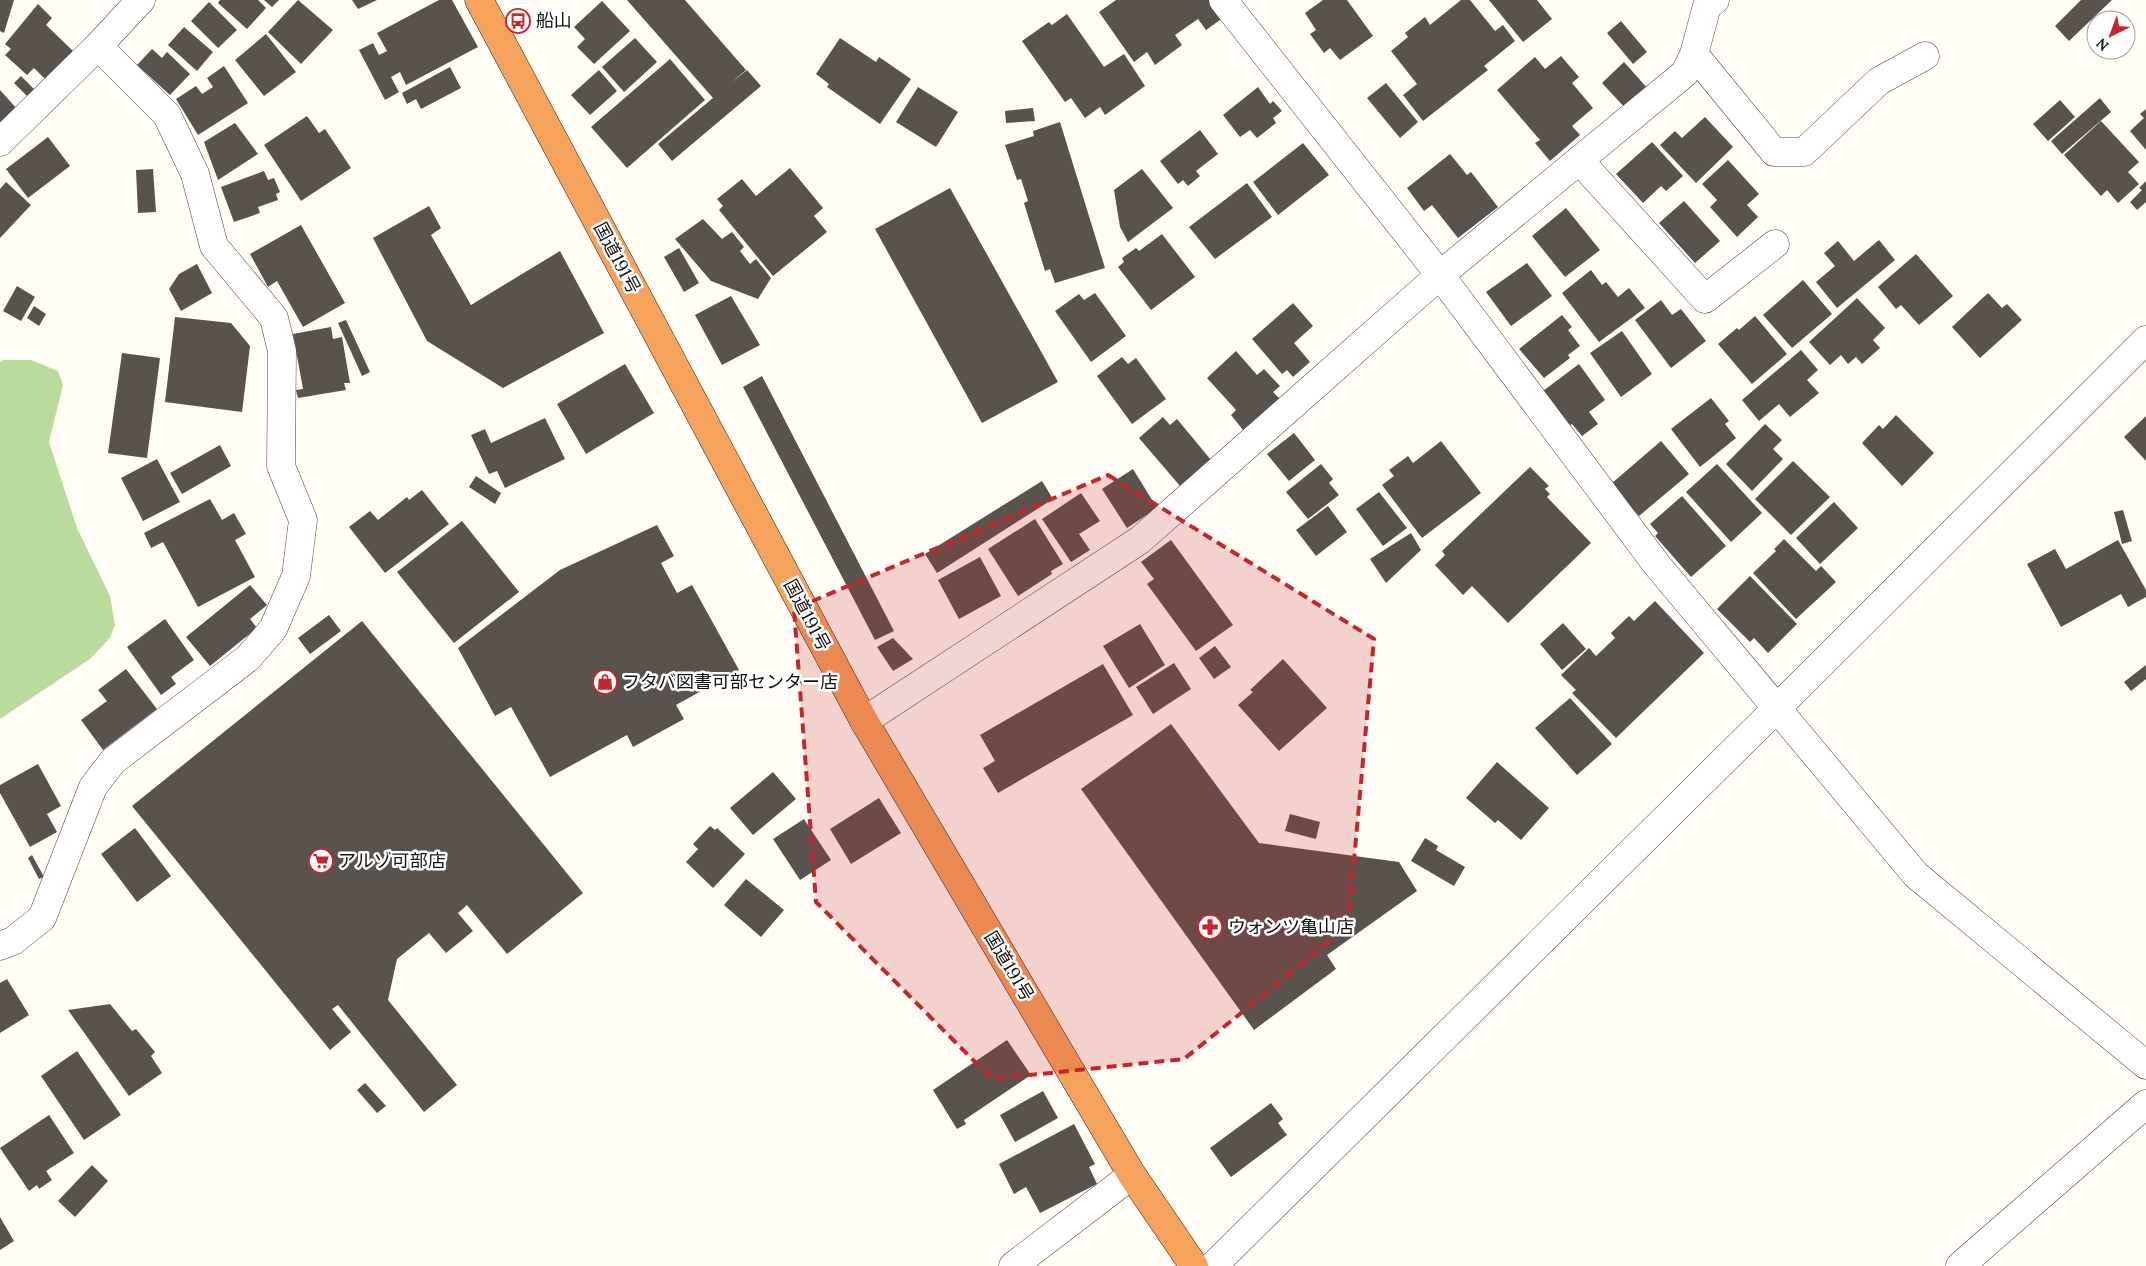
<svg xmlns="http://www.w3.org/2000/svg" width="2146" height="1266" font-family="Lora,'Noto Sans JP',serif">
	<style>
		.forest { fill: #b9dc9c }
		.building { fill: #5a524d }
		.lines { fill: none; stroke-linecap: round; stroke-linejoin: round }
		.minor-casing { stroke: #444; stroke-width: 29 }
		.highway-casing { stroke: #222; stroke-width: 29 }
		.minor { stroke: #fff; stroke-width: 28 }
		.highway { stroke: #f5a25d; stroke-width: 28 }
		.marked { fill: #c4262e; fill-opacity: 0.2; stroke: #c4262e; stroke-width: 4; stroke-dasharray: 10 6; stroke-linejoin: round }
		.labels { text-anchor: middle; stroke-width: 5; stroke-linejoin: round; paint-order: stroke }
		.poi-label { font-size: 18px; fill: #111; stroke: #fff; text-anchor: start }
		.street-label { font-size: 18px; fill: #111; stroke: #fff }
	</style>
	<rect width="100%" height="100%" fill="#fffdf5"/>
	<!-- forest -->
	<path class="forest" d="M3,360H31L58,371L63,385L49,442L77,528L110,596L115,625L110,638L90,659L0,719V362Z"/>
	<!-- building -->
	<path class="building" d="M0,0H14L4,33L0,31Z
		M220,0H258L266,8L247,29L218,3Z
		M264,0H279L272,7Z
		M298,0L333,30L301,64L268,32Z
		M352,0H377L358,9Z
		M439,0H452L478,47L406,85L400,72L391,77L399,92L385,100L359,50L373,43L379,55L387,51L377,33Z
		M627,0H685L746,70L731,83L747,70L761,86L672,161L658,144L713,98Z
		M1116,0H1217L1227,15L1206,30L1198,19L1175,35L1182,45L1155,65L1147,52L1134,62L1099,12Z
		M1323,0H1347L1373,36L1340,60L1330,48L1324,53L1310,34L1316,30L1305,13Z
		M1461,0H1470L1495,31L1503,25L1515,41L1484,66L1488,70L1423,121L1403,95L1417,84L1391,51L1408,37L1405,33L1425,17L1430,25Z
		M1489,0H1537L1552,19L1523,42Z
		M2081,0H2112L2069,41L2055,26Z
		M602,1L630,31L594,64L577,47L585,39L574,27Z
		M209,2L237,30L218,48L191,21Z
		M38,4L52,18L46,25L73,51L46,80L34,68L27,75L5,55L11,49L5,44Z
		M1067,14L1104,67L1124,54L1145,86L1105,115L1100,107L1085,118L1071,98L1065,102L1022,41L1049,22L1052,25Z
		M1621,21L1647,52L1633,64L1607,33Z
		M184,27L213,52L197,71L168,45Z
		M266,34L296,72L264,96L235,60Z
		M635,38L657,62L624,92L602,67Z
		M840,38L876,62L879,57L911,79L880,124L827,87L829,84L816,74Z
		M152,49L162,58L167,52L190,74L170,95L137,65Z
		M1561,56L1579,77L1572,83L1593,108L1572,126L1580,135L1550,161L1535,143L1540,140L1497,90L1535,57L1545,69Z
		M670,59L705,100L627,168L591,127Z
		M1624,62L1649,90L1627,110L1602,83Z
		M224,66L248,103L198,135L176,99L196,86L202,94L213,87L207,78Z
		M450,67L461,88L421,109L416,99L407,104L402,93Z
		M599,70L617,91L590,115L571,95Z
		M21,76L39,94L32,101L14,83Z
		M1386,83L1418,122L1400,138L1367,98Z
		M918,87L958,112L936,147L896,122Z
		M1258,87L1270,104L1273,101L1282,111L1273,118L1276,123L1257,138L1250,130L1240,137L1223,115Z
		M0,90L17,109L0,124Z
		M2100,98L2111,112L2062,154L2051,141Z
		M2060,100L2075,117L2048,141L2033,124Z
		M1033,108L1035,121L1006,123L1005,111Z
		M2146,109V150L2130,131L2144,118L2140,114Z
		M307,116L319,133L325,129L351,168L301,201L264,145Z
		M1705,117L1733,147L1696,183L1660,145L1675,131L1682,138Z
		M2101,121L2139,162L2128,172L2139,184L2118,203L2107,190L2101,196L2064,155Z
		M1060,122L1105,268L1055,283L1050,269L1045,271L1024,203L1028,201L1021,179L1017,180L1005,145L1034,136L1033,131Z
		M235,123L258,154L218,180L204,142Z
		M1200,130L1218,154L1196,171L1200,176L1188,186L1183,180L1178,184L1160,161Z
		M48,137L70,166L28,198L6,169Z
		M1652,142L1683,176L1666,191L1661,186L1643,203L1616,174Z
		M1303,143L1329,175L1278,215L1253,182Z
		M1450,154L1467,175L1471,172L1498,207L1458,238L1432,205L1424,211L1407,188Z
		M1728,160L1759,194L1747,205L1758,217L1737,237L1710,207L1717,200L1702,184Z
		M790,168L823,208L814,216L827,232L773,276L719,210L723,206L717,199L742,179L756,196Z
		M153,169L156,212L138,213L136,170Z
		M1142,169L1173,208L1128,242L1120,227L1114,190Z
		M264,171L268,180L274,178L280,192L276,194L278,200L258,207L260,213L234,222L221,187Z
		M2146,181V202L2137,210L2130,202L2142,190L2139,188Z
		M6,182L31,205L0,238V189Z
		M1247,183L1272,217L1215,259L1189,227Z
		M950,188L1058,382L982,423L875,229Z
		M1684,201L1720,241L1695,263L1659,223Z
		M429,206L441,228L431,235L471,305L560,251L604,333L503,388L427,341L373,238Z
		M1566,208L1600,250L1565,277L1532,236Z
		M703,219L722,239L732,232L744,247L740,251L750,264L756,259L771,278L758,299L711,281L675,239Z
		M301,225L345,303L303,327L277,281L268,287L250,254Z
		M1162,234L1195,277L1151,310L1118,267L1124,262L1122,258L1136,248L1139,251Z
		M1879,240L1895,260L1837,308L1816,282L1835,266L1824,253L1838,241L1854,261Z
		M679,248L699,283L684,292L664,257Z
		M1916,254L1953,296L1919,325L1901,305L1896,309L1878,287Z
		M1527,263L1552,296L1511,326L1486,292Z
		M197,264L212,293L181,311L169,289L179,274Z
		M1591,270L1602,285L1606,282L1618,297L1629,288L1645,308L1599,342L1562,293Z
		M1803,280L1832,314L1792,348L1763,315Z
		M17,286L35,297L21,321L3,311Z
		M1095,293L1126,336L1091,362L1055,311L1079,294L1084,300Z
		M1988,293L2002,308L2007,304L2022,320L1980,358L1952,327Z
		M731,296L760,345L722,365L695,315Z
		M1857,298L1885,328L1873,340L1880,348L1862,364L1856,357L1848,364L1841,355L1830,365L1809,342Z
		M1661,300L1672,315L1681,309L1706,341L1671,368L1635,320Z
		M1293,303L1313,326L1294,343L1310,362L1293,377L1287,370L1282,374L1252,339Z
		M34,306L46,314L39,326L27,318Z
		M1562,315L1572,327L1568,330L1580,346L1568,355L1570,358L1544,378L1519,349Z
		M1755,316L1787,354L1752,384L1718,344L1737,328L1739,330Z
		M175,317L231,323L250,346L242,412L165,402Z
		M346,320L370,372L362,376L338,323Z
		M331,327L333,339L342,337L350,383H344L346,390L298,398L296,390L303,389L293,334Z
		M1622,331L1652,374L1621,397L1590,353Z
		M1801,350L1818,370L1807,380L1819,393L1790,417L1779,404L1759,421L1742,400Z
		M1236,351L1257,375L1264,369L1280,386L1273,392L1280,399L1243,430L1231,415L1236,410L1207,378Z
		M122,353L160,358L147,458L108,453Z
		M1122,357L1128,364L1136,358L1166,399L1132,424L1097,376Z
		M625,364L654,413L586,454L557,404Z
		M1579,364L1605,400L1589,412L1598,424L1582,436L1572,424L1569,426L1543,391Z
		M762,376L894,631L875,640L743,387Z
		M1711,398L1729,421L1725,424L1736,438L1700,467L1671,429Z
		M1896,415L1934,453L1902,486L1862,443L1879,425L1883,429Z
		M2146,416V461L2124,437Z
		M1163,417L1170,425L1177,419L1211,460L1180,486L1139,438Z
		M545,418L565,459L505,488L497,471L489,474L471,435L485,429L491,443Z
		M1765,424L1782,440L1773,449L1783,459L1752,491L1726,464Z
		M1294,433L1315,460L1289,481L1267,454Z
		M1441,441L1481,493L1422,538L1382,485L1394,476L1389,470L1408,456L1413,463Z
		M1661,441L1689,474L1639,516L1611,484Z
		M220,445L231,466L182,494L170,473Z
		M157,459L180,502L143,521L121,478Z
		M1793,461L1830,497L1791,535L1755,499Z
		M1321,464L1333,479L1329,483L1339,495L1308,519L1286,492Z
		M1717,464L1762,513L1731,542L1686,492Z
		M1530,467L1549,486L1545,489L1550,494L1547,497L1591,543L1508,623L1472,586L1463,595L1435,565L1445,555L1442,551Z
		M1133,469L1157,508L1127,528L1102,489Z
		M476,476L501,493L495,504L469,487Z
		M1042,481L1053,499L937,573L925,554Z
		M422,490L449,524L385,573L349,527L370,511L378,520L407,497L409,500Z
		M1379,492L1407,528L1383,546L1356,509Z
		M1081,493L1100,521L1079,534L1090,550L1071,562L1042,519Z
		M1682,496L1726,546L1691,577L1655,536L1658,533L1650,524Z
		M210,499L222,520L234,513L246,534L235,540L255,577L198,607L163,542L151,548L144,533Z
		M1834,502L1858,528L1820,564L1796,538Z
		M1328,506L1347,532L1316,556L1296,530Z
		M2123,510L2132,541L2122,544L2114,512Z
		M1035,519L1063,564L1051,571L1052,574L1018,596L988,549Z
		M462,521L519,592L454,643L397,572Z
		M657,525L674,556L661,563L677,593L692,585L739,670L676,705L684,719L633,747L627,735L550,777L511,707L495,716L458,648L560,570Z
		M1411,533L1421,550L1386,583L1370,559Z
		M1784,539L1816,571L1821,566L1836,582L1796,619L1753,573L1776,551L1774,549Z
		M1171,540L1233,625L1196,651L1147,584L1154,579L1141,562Z
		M2118,540L2146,590V597L2128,607L2121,594L2061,627L2027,564L2055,549L2066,569Z
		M980,557L1001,596L959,619L938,580Z
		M1750,576L1797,624L1768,653L1754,638L1750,642L1717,609Z
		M250,585L267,605L250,619L257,628L210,666L186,637Z
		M1655,601L1704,653L1616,738L1572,693L1576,690L1561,675L1589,648L1596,656L1615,638L1611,633L1629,616L1634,621Z
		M329,615L341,631L310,654L298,638Z
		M165,619L194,660L171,677L176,684L161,695L127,647Z
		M362,621L583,893L507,954L467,905L458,913L473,931L446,953L429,933L397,959L388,1000L457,1085L424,1112L338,1005L332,1009L351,1032L330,1050L132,806Z
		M1563,623L1586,649L1562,670L1540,644Z
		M1140,624L1165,665L1129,688L1103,646Z
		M893,638L913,659L893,671L877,647Z
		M1215,646L1231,667L1214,679L1199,658Z
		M1283,659L1327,708L1279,751L1238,705L1253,692L1250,690Z
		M1174,663L1191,689L1153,714L1136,687Z
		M1103,664L1133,715L998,793L983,768L995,761L980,735Z
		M2146,665V679L2131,691L2124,682Z
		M126,669L157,709L103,750L81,720L107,701L98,690Z
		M1570,698L1612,744L1577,775L1535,728Z
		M1171,724L1259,843L1399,862L1417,891L1327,955L1336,969L1254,1030L1081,789Z
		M1497,762L1549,808L1521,840L1498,820L1495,823L1466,798Z
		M38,764L61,806L47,814L57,832L30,847L0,793V785Z
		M773,772L796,799L753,835L730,808Z
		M879,798L901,833L851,864L830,829Z
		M1290,814L1320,822L1316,839L1285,831Z
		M804,819L831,860L800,880L773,839Z
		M710,826L715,830L717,828L745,854L713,888L686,862L698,849L693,844Z
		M135,828L171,876L137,902L101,854Z
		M1425,838L1438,846L1436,850L1465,867L1454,886L1411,861Z
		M32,855L44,877L39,879L28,858Z
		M746,879L784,910L761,937L724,905Z
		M7,979L29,1015L0,1033V983Z
		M110,1004L132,1031L136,1029L155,1052L151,1056L162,1073L129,1096L68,1010Z
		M1007,1040L1031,1075L964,1120L966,1124L957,1129L933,1090Z
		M77,1051L121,1115L84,1140L41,1076Z
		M365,1083L386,1106L377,1113L357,1090Z
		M1043,1091L1058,1118L1015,1142L1000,1115Z
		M1271,1103L1283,1119L1278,1123L1287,1135L1231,1177L1210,1148Z
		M49,1115L74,1153L46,1171L52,1180L39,1189L37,1185L29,1191L0,1148Z
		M1074,1124L1095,1164L1089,1167L1097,1184L1040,1213L1026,1187L1014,1194L999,1164Z
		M92,1165L108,1181L75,1217L58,1201Z
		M0,1217L14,1241L0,1250Z"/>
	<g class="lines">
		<defs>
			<path id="minor" d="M1223,0L1440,275L1657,565L1916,875L2146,1065
				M1694,54L1774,152H1804L1879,81L1925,56
				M0,142L98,46L141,0
				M1579,160L1705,299L1775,244
				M864,721L1140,540L1440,275L1685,73L1694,54L1707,6L1715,0
				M0,946L13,941L42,918L93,787L113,761L248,658L273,629L296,576L303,520L281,466L282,351L274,318L214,246L195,174L167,115L98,46
				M1013,1266L1132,1175
				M1213,1266L1776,709L2146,340
				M1960,1266L2146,1104"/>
			<path id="highway" d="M479,0L864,721L1132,1175L1194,1266"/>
		</defs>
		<!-- minor casing -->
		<use href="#minor" class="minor-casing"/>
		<!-- highway casing -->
		<use href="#highway" class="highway-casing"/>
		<!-- minor -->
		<use href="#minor" class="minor"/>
		<!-- highway -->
		<use href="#highway" class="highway"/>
	</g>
	<!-- marked area -->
	<path class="marked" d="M1108,475L1374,639L1348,927L1184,1059L992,1079L816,902L794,609Z"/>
	<!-- icons -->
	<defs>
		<symbol id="bus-ring" viewBox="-11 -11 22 22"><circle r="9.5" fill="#fff" stroke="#c4262e" stroke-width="1.5"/><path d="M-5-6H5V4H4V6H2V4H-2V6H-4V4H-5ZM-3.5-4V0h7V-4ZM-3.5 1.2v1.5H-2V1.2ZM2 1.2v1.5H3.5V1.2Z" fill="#c4262e"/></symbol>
		<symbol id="shop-ring" viewBox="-11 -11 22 22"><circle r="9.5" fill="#fff" stroke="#c4262e" stroke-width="1.5"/><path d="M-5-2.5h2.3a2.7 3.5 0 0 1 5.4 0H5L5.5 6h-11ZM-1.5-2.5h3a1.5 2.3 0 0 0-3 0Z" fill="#c4262e"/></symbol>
		<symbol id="supermarket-ring" viewBox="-11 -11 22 22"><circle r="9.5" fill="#fff" stroke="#c4262e" stroke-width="1.5"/><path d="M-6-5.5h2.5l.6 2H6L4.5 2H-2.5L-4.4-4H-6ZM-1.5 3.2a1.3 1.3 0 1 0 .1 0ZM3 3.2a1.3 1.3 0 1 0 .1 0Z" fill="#c4262e"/></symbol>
		<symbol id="pharmacy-ring" viewBox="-11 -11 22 22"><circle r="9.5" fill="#fff" stroke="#c4262e" stroke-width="1.5"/><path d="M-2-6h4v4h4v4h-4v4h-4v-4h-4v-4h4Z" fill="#c4262e"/></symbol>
	</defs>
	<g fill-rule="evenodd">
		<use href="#bus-ring" x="504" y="7" width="28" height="28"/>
		<use href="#shop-ring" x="591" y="668" width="28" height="28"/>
		<use href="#supermarket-ring" x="307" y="847" width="28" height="28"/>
		<use href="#pharmacy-ring" x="1196" y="913" width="28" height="28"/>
	</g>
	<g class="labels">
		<!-- poi labels -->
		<g class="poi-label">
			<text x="536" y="27">船山</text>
			<text x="622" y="688">フタバ図書可部センター店</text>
			<text x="338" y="867">アルゾ可部店</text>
			<text x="1228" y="933">ウォンツ亀山店</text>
		</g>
		<!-- street labels -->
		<g class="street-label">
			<text transform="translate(617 258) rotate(62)" y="6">国道191号</text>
			<text transform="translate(807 615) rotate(62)" y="6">国道191号</text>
			<text transform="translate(1009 966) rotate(59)" y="6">国道191号</text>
		</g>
	</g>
	<!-- north arrow -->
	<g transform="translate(2111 35) rotate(222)"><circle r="24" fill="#ffffff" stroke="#a0a0a0"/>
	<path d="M0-4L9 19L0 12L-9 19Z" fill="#c4262e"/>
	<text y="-8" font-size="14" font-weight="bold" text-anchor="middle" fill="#111111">N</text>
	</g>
</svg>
